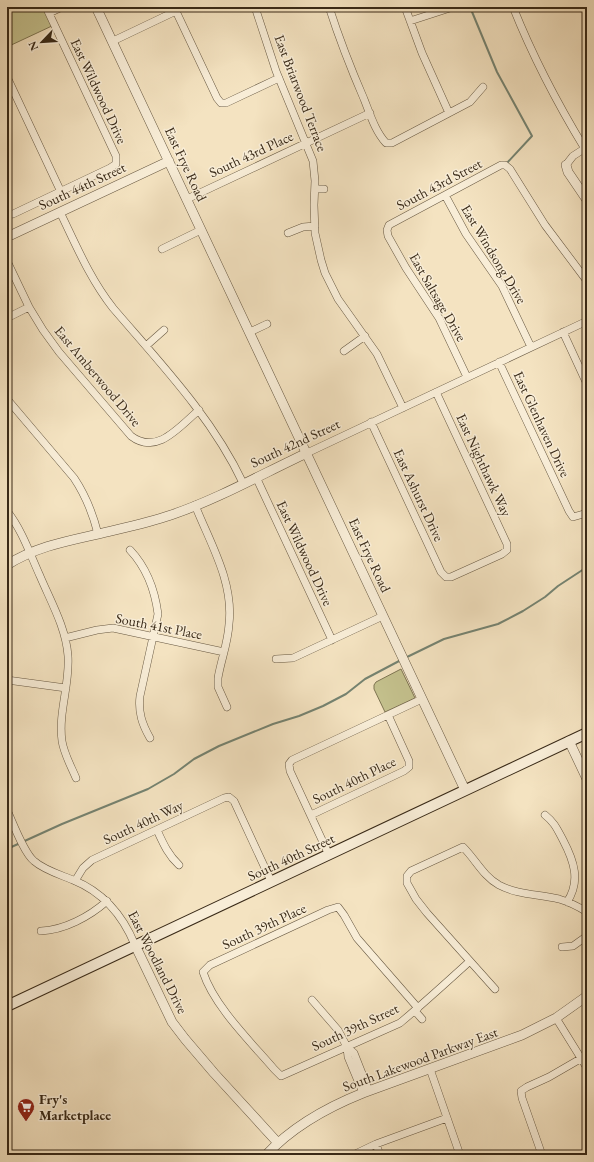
<svg xmlns="http://www.w3.org/2000/svg" width="594" height="1162" font-family="'EB Garamond',serif">
	<style>
		.green { fill: #c4c18d; stroke: #7e7552 }
		.lines { fill: none; stroke-linecap: round; stroke-linejoin: round }
		.stream { stroke: #758371; stroke-width: 2 }
		.minor-casing { stroke: #675842; stroke-width: 8 }
		.tertiary-casing { stroke: #675842; stroke-width: 10 }
		.secondary-casing { stroke: #382917; stroke-width: 12 }
		.minor { stroke: #f8edd7; stroke-width: 7 }
		.tertiary { stroke: #f8edd7; stroke-width: 9 }
		.secondary { stroke: #f8edd7; stroke-width: 10 }
		.labels { text-anchor: middle; stroke-width: 3; stroke-linejoin: round; paint-order: stroke }
		.street-label { font-size: 14px; fill: #382917; stroke: #f8edd7 }
		.poi-label { font-size: 14px; font-weight: bold; fill: #382917; stroke: #f8edd7; text-anchor: start }
	</style>
	<rect width="100%" height="100%" fill="#f4e3c1"/>
	<filter id="stains"><feTurbulence type="fractalNoise" baseFrequency=".005" numOctaves="4"/><feColorMatrix values="0 0 0 0 .2 0 0 0 0 .09 0 0 0 0 .02 0 0 0 .5 -.17"/></filter>
	<radialGradient id="worn" r=".72"><stop offset=".6" stop-color="#630" stop-opacity="0"/><stop offset="1" stop-color="#630" stop-opacity=".3"/></radialGradient>
	<!-- green -->
	<path class="green" d="M7,7H46L54,25L7,47Z
		M401,669L415,698L385,712L374,689V685L376,682Z"/>
	<g class="lines">
		<!-- stream -->
		<path class="stream" d="M470,7L497,72L532,136L506,164
			M405,658L444,639L498,624L523,611L545,597L558,586L587,567
			M7,849L62,824L148,789L174,774L194,759L219,746L273,724L299,716L323,706L346,694L365,679L401,660"/>
		<defs>
			<path id="minor" d="M174,7L217,98L221,103H226L279,78
				M255,7L276,71L313,161L315,181L314,205L315,233L321,260L325,273L338,299L377,354L403,408
				M329,7C339,38 351,69 364,99C370,114 375,131 386,143H392L470,102L483,87
				M405,7L422,53L449,113
				M483,7H490
				M513,7C533,57 557,103 585,149
				M49,13L62,7
				M410,21L450,8
				M113,41L176,11
				M7,77L61,192
				M566,165L573,156L587,147
				M315,189H324
				M445,195L466,234L502,286L531,347
				M187,199L370,113
				M60,212C76,245 90,279 113,308C160,363 212,417 243,483
				M7,215L13,214L110,168L116,164V156L46,7
				M288,233L303,227L315,226
				M162,249L201,230
				M7,261L29,307L43,330L59,352L131,436C157,456 180,426 199,410
				M7,318L29,307
				M250,332L267,324
				M563,332L587,384
				M146,346L164,330
				M344,351L365,336
				M499,362L569,511L573,517L587,513
				M467,377L439,318L406,268L388,236L387,230L389,225L501,165H505L510,169L545,225L587,281
				M7,399L74,478C86,496 93,514 98,534
				M371,422L441,572L446,577H451L502,554L507,550V544L436,392
				M307,453L587,321
				M256,477L332,640
				M195,505C210,543 234,582 229,624C228,643 221,660 218,678V687L227,707
				M7,511C22,530 30,554 40,576C51,602 66,628 68,656C70,684 58,713 62,741C64,754 71,766 76,778
				M130,550C146,567 155,591 158,614L140,696C138,712 142,724 150,738
				M65,638L97,630L113,628L224,652
				M276,659L293,658L383,616
				M7,680L66,688
				M7,810C13,823 24,853 34,861C44,870 61,875 73,880C103,892 123,916 135,945
				M311,815L404,771L409,767V761L388,715
				M545,815C555,823 557,829 563,840C574,861 581,881 567,902
				M157,830C163,843 168,855 179,865
				M329,855L290,771L289,764L292,760L422,699
				M75,881L83,868L92,860L224,798L229,797L234,801L271,881
				M41,931C64,930 89,917 107,901
				M562,947L573,946L587,936
				M495,989L427,913L416,899L407,883V876L411,871L463,847C476,860 483,876 499,885C518,895 539,894 559,899C569,902 579,907 587,912
				M312,1000L338,1030L347,1047L354,1053L369,1091
				M418,1008L357,938L344,915L338,907L328,910L210,965L203,972C214,1006 250,1041 274,1069L281,1076L400,1023C424,1003 447,982 470,961
				M415,1011L422,1019
				M556,1018L587,1068
				M347,1047L348,1057L363,1093
				M430,1069L460,1155
				M376,1144L380,1155
				M353,1155L376,1144L447,1118
				M542,1155L522,1098L521,1091L527,1087L549,1077L587,1055"/>
			<path id="tertiary" d="M96,7L465,790
				M566,165L568,172L587,200
				M7,237L169,161
				M7,565C35,547 67,541 98,534C123,528 148,523 171,515C218,499 262,474 307,453
				M569,741L587,779
				M135,945L172,1022L185,1039L214,1073L278,1143
				M266,1155C292,1127 328,1107 363,1093L522,1035L556,1018L587,996"/>
			<path id="secondary" d="M7,1006L587,733"/>
		</defs>
		<!-- minor casing -->
		<use href="#minor" class="minor-casing"/>
		<!-- tertiary casing -->
		<use href="#tertiary" class="tertiary-casing"/>
		<!-- secondary casing -->
		<use href="#secondary" class="secondary-casing"/>
		<!-- minor -->
		<use href="#minor" class="minor"/>
		<!-- tertiary -->
		<use href="#tertiary" class="tertiary"/>
		<!-- secondary -->
		<use href="#secondary" class="secondary"/>
	</g>
	<!-- icons -->
	<defs>
		<symbol id="supermarket-pin" viewBox="-11 -11 22 30"><path d="M0 17L-7.5 6A9.5 9.5 0 1 1 7.5 6Z" fill="#8f2418" stroke="#f8edd7"/><path d="M-6-5.5h2.5l.6 2H6L4.5 2H-2.5L-4.4-4H-6ZM-1.5 3.2a1.3 1.3 0 1 0 .1 0ZM3 3.2a1.3 1.3 0 1 0 .1 0Z" fill="#fff"/></symbol>
	</defs>
	<g fill-rule="evenodd">
		<use href="#supermarket-pin" x="16" y="1097" width="20" height="27"/>
	</g>
	<g class="labels">
		<!-- street labels -->
		<g class="street-label">
			<text transform="translate(99 91) rotate(65)" y="5">East Wildwood Drive</text>
			<text transform="translate(301 93) rotate(69)" y="5">East Briarwood Terrace</text>
			<text transform="translate(251 154) rotate(-25)" y="5">South 43rd Place</text>
			<text transform="translate(186 164) rotate(65)" y="5">East Frye Road</text>
			<text transform="translate(439 184) rotate(-28)" y="5">South 43rd Street</text>
			<text transform="translate(82 186) rotate(-25)" y="5">South 44th Street</text>
			<text transform="translate(494 254) rotate(59)" y="5">East Windsong Drive</text>
			<text transform="translate(438 297) rotate(60)" y="5">East Saltsage Drive</text>
			<text transform="translate(98 376) rotate(50)" y="5">East Amberwood Drive</text>
			<text transform="translate(542 424) rotate(65)" y="5">East Glenhaven Drive</text>
			<text transform="translate(295 443) rotate(-25)" y="5">South 42nd Street</text>
			<text transform="translate(484 465) rotate(65)" y="5">East Nighthawk Way</text>
			<text transform="translate(419 495) rotate(65)" y="5">East Ashurst Drive</text>
			<text transform="translate(305 553) rotate(65)" y="5">East Wildwood Drive</text>
			<text transform="translate(370 555) rotate(65)" y="5">East Frye Road</text>
			<text transform="translate(159 626) rotate(11)" y="5">South 41st Place</text>
			<text transform="translate(354 780) rotate(-26)" y="5">South 40th Place</text>
			<text transform="translate(143 822) rotate(-25)" y="5">South 40th Way</text>
			<text transform="translate(291 857) rotate(-25)" y="5">South 40th Street</text>
			<text transform="translate(264 926) rotate(-25)" y="5">South 39th Place</text>
			<text transform="translate(158 962) rotate(63)" y="5">East Woodland Drive</text>
			<text transform="translate(355 1027) rotate(-25)" y="5">South 39th Street</text>
			<text transform="translate(420 1059) rotate(-20)" y="5">South Lakewood Parkway East</text>
		</g>
		<!-- poi labels -->
		<g class="poi-label">
			<text x="39" y="1104">Fry's<tspan x="39" dy="16">Marketplace</tspan></text>
		</g>
	</g>
	<!-- margin -->
	<rect width="594" height="1162" fill="none" stroke="#f4e3c1" stroke-width="24"/>
	<rect x="8" y="8" width="578" height="1146" fill="none" stroke="#382917" stroke-width="2"/>
	<rect x="12" y="12" width="570" height="1138" fill="none" stroke="#382917"/>
	<!-- north arrow -->
	<g transform="translate(42 42) rotate(245)" stroke="#f8edd7" stroke-width="3" paint-order="stroke">
	<path d="M0-3L7 15L0 10L-7 15Z" fill="#382917"/>
	<text y="-6" font-size="11" font-weight="bold" text-anchor="middle" fill="#382917">N</text>
	</g>
	<rect width="100%" height="100%" filter="url(#stains)"/>
	<rect width="100%" height="100%" fill="url(#worn)"/>
</svg>
